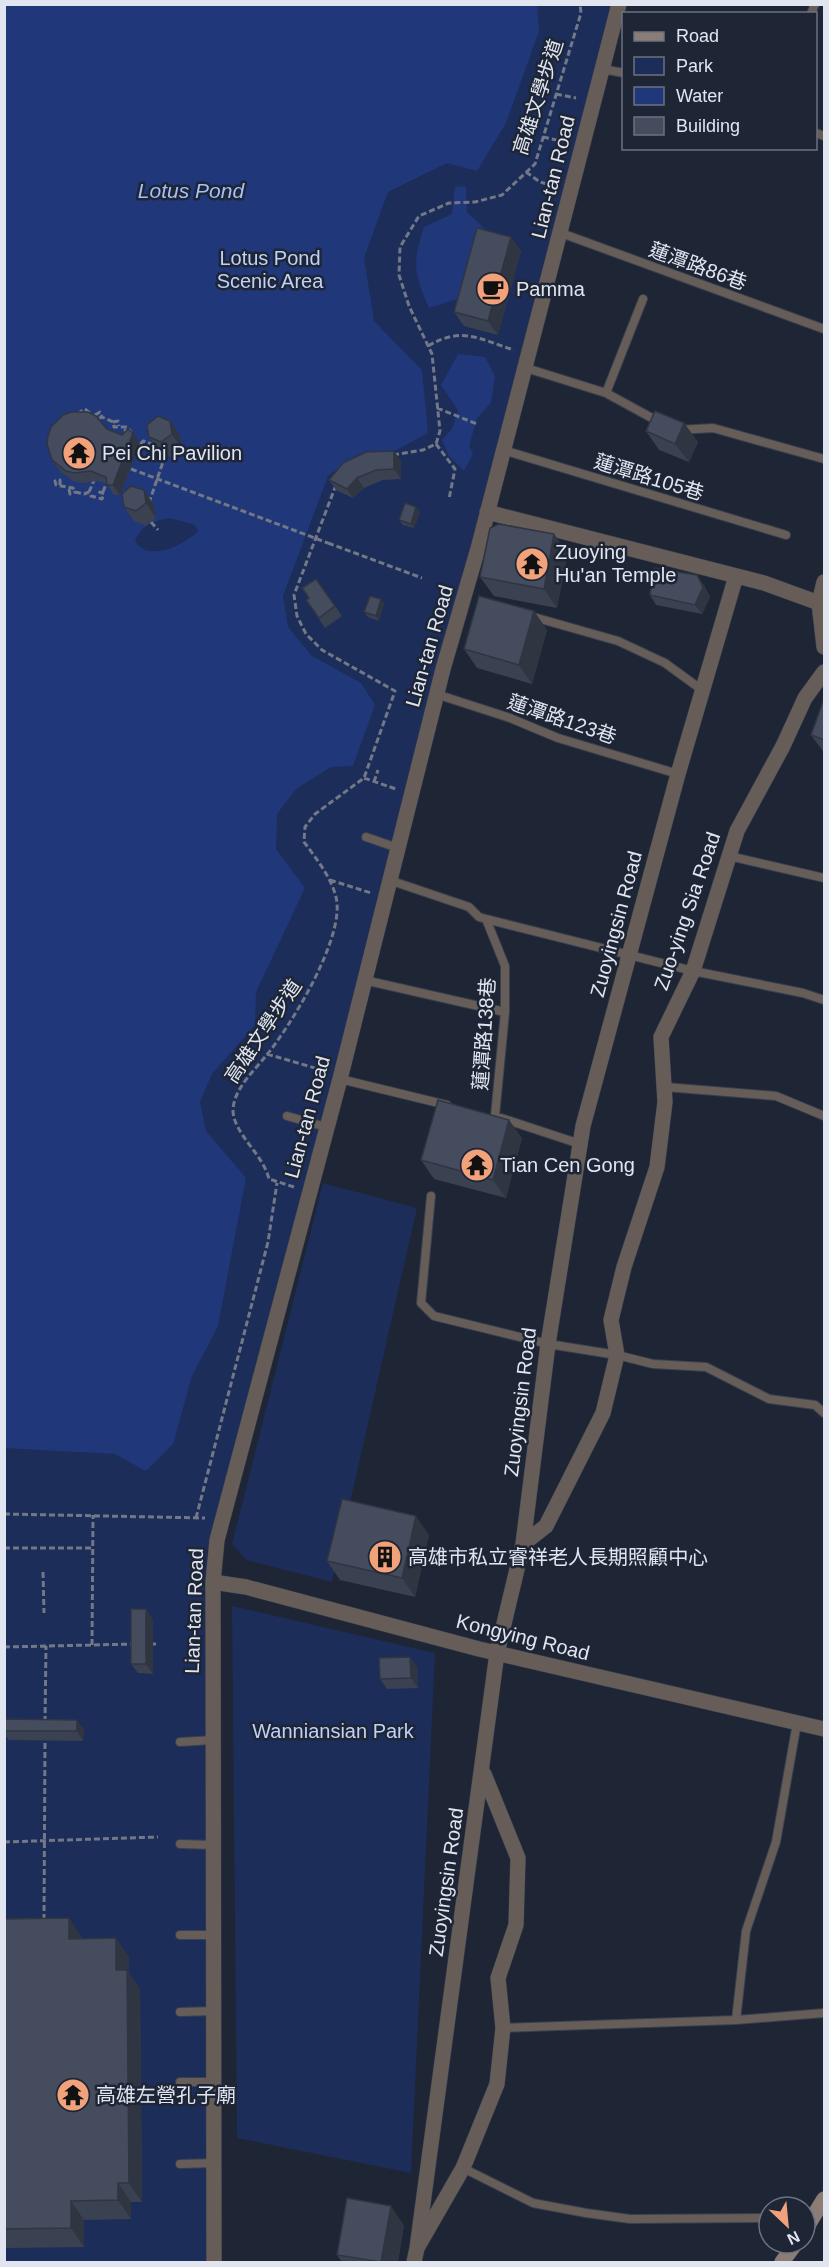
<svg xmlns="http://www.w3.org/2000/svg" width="829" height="2267" font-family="Arial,'Noto Sans TC',sans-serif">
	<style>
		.green { fill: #1c2d59 }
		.water { fill: #203879; fill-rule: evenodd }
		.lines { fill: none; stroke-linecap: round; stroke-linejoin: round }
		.lane-casing { stroke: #39404f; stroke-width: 10 }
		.street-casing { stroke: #39404f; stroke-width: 16 }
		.secondary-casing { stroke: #39404f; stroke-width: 16 }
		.path { stroke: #727886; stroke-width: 3; stroke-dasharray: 6 3; stroke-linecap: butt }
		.lane { stroke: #665d58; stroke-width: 8 }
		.street { stroke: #665d58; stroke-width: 15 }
		.secondary { stroke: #8b7c75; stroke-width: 15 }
		.path-bridge { stroke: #727886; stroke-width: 3; stroke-dasharray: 6 3; stroke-linecap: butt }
		.wall { fill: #3a4151 }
		.shaded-wall { fill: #303542 }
		.building { fill: #444c5e; stroke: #303542; stroke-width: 1.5 }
		.labels { text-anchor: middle; stroke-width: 5; stroke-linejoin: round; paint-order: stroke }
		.street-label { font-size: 20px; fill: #e0e5f0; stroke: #1e2535 }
		.park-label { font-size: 20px; fill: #bfd1f8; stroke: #1e2535 }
		.poi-label { font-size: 20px; fill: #e0e5f0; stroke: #1e2535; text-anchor: start }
		.water-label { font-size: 21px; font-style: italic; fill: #a5bff9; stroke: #1e2535 }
	</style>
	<rect width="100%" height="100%" fill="#1e2535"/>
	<!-- green -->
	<path class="green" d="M5,5H611L336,1073L207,1552L208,2262H5Z
		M323,1183L417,1208L332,1582L246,1560L232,1544Z
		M232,1606L435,1653L411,2173L237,2138Z"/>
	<!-- water -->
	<path class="water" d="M5,5H537L539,31L506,123L477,171L447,163L388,192L364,258L374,321L422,370L428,433L395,451L357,455L328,476L283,596L288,627L312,656L361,683L375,705L353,766L331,767L296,789L277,814L276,849L305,888L256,992L255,1025L212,1074L200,1102L206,1131L246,1178L218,1326L192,1376L173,1444L146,1471L115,1454L5,1448ZM170,518L195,525L198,531C185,545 148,563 135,541C141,525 154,521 170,518Z
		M455,186L466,187L467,212L485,229L467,296L429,308C414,274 412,263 424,227L452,214Z
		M458,354L485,357L495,376L491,403L477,418L469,446L473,454L464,471L449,456L442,440L452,429L458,410L441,385Z"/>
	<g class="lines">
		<defs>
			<path id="lane" d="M811,14L815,4
				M602,69L624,73
				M816,133L824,136
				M561,233L824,329
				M526,368L606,393L661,423
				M606,393L643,299
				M678,430L713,428L824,459
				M503,450L786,535
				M530,616L618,641L665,663L702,690
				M436,694L510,718L558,738L678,774
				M366,837L398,848
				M729,856L824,878
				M389,880L469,907L479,917L486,919L505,966V1012L495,1116
				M486,919L693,971L803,993L824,1000
				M364,980L505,1012
				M340,1079L447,1105
				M665,1087L776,1096L824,1116
				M287,1116L326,1127
				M501,1118L580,1144
				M431,1196L421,1303L434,1316L548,1344L617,1355L653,1364L706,1367L769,1399L815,1405L824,1413
				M180,1742L213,1740
				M180,1844L213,1845
				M180,1935H213
				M180,2012L214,2011
				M736,2020L746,1931L776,1842L797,1723
				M503,2028L736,2020L824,2013
				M180,2082H214
				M180,2164L214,2163
				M463,2168L533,2203L586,2213L630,2219L769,2218"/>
			<path id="street" d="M487,512L764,583L819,603
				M824,582L819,603L824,647
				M523,1544L546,1526L603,1413L617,1355L611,1320L624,1267L657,1167L665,1102L661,1037L693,971L737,831L783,746L805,698L824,672
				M213,1582L246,1587L479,1649L824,1729
				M417,2248L497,1653L523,1544L548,1344L583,1126L678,774L736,576
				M214,2262L213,1582L217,1540L340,1079L443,669L479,545L619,4
				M414,2262L417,2248L463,2168L497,2084L503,2028L498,1978L516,1925L518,1858L484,1774"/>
			<path id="secondary" d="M805,2230L824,2199
				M782,2262L796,2243"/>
		</defs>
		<!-- lane casing -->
		<use href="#lane" class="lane-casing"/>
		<!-- street casing -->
		<use href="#street" class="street-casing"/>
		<!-- secondary casing -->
		<use href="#secondary" class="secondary-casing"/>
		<!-- path -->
		<path class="path" d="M556,94L576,98
			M543,137L566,142
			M526,172L540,182L555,186
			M428,346C462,326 479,339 514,350
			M437,408L477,424
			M81,415L80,412L85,409L97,419L102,417L113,422L114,427H127L131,432L126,434L125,429
			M95,415L100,412L102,417
			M113,422L118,421L119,426
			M138,443L160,451
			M141,444L143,441L155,445L156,443
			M436,444L455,469L449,499
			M393,455L423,450L436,444L440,431L432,354L409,306L399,275L400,247L419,216L449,203L475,202L502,195L535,164L581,13L580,4
			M60,485V480L55,481L56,485L73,488L75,492L84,494L89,492L91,496L102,499L104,494L100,492L98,496
			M69,489L70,494L75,492
			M89,492L95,478
			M103,492L106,484
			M149,503L166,453
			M151,522L158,530
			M328,543L422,578
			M364,778L396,789
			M374,782L378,770
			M330,880L371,893
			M267,1054L325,1071
			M294,1187L269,1179C263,1154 234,1134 233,1111C233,1090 253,1072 265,1057C291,1026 346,936 336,897C331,877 316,858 304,842L305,827L315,814L364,778L395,691L322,650L306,634L297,616L294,595L336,485
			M4,1514L205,1518
			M196,1518L268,1242L277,1183
			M4,1548H93
			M43,1572L44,1613
			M150,1644H159
			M92,1645L93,1515
			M4,1647L135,1644
			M45,1722L46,1646
			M4,1842L158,1837
			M44,1920L45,1738"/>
		<!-- lane -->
		<use href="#lane" class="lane"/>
		<!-- street -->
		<use href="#street" class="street"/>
		<!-- secondary -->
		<use href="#secondary" class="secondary"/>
		<!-- path-bridge -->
		<path class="path-bridge" d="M131,469L328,543"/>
	</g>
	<!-- wall -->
	<path class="wall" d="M511,237L521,251L498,335L464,326L454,312Z
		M170,421L180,436L182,449L171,457L159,452L149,437Z
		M684,423L698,442L689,462L659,450L646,431Z
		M107,429L140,443L120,495H114L107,484L98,481L81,483L73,481L59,470L52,460Z
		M401,460V479L383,480L364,488L353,498L336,490L329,480Z
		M144,490L154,505L156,518L146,526L134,521L124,507Z
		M416,507L420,512L414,528L403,525L399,520Z
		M568,553L557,608L494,596L480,577Z
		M316,579L342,616L325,628L306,600L309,598Z
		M704,585L710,597L702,614L656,605L650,595Z
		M381,599L384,604L379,621L368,617L364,612Z
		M534,611L547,630L532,684L477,668L464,649Z
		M825,696V754L811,735Z
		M522,1138L506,1198L434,1179L421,1160Z
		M429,1535L415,1597L340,1580L327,1561Z
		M153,1619V1674L138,1673L131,1664Z
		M410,1657L417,1667L418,1688L387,1689L380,1679Z
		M4,1719L84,1729L83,1741L9,1740L4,1734Z
		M4,1919L82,1937V1939L129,1957V1973L140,1989L142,2202H131V2219L84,2220V2247L7,2248L4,2245Z
		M404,2225L398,2262H342L337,2255Z"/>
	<!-- shaded-wall -->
	<path class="shaded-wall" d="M511,237L521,251L498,335L488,321Z
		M170,421L180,436L182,449L172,434Z
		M684,423L698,442L689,462L675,444Z
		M133,433L140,443L120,495L113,485Z
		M394,451L401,460V479L394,469Z
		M357,478L364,488L353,498L347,489Z
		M144,490L154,505L156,518L146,503Z
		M416,507L420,512L414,528L411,524Z
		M554,534L568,553L557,608L544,589Z
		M697,575L704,585L710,597L702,614L695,605Z
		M381,599L384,604L379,621L376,616Z
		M534,611L547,630L532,684L519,665Z
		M509,1120L522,1138L506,1198L493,1180Z
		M416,1516L429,1535L415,1597L402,1578Z
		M146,1609L153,1619V1674L146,1664Z
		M410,1657L417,1667L418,1688L411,1678Z
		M77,1720L84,1729L83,1741L77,1731Z
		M69,1918L82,1937V1958L69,1939Z
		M116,1938L129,1957V1973L140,1989L142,2202L129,2183L116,1970Z
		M118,2183L131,2202V2219L118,2200Z
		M71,2201L84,2220V2247L71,2228Z
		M391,2206L404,2225L398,2262H381Z"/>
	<!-- building -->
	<path class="building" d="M477,228L511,237L488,321L454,312Z
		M655,411L684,423L675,444L646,431Z
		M71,412H88L96,416L107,429L122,435L128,429L133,433L113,485H107L106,477L91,471L74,473L66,471L52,460L47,444L48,436L51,427L63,415Z
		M158,416L170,421L172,434L161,442L149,437L147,425Z
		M394,451V469L376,470L357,478L347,489L329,480L343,463L366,452Z
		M131,486L144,490L146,503L136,511L124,507L122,494Z
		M405,503L416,507L411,524L399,520Z
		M499,524L554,534L544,589L480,577L490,528Z
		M654,568L697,575L703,587L695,605L650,595Z
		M316,579L335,606L319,618L306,600L309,598L302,588Z
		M370,596L381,599L376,616L364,612Z
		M479,596L534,611L519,665L464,649Z
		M825,696V740L811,735Z
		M438,1100L509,1120L493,1180L421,1160Z
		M342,1499L416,1516L402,1578L327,1561Z
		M131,1609H146V1664H131Z
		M410,1657L411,1678L380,1679L379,1658Z
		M4,1719L77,1720V1731H4Z
		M69,1918V1939L116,1938V1970H127L129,2183H118V2200L71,2201V2228L4,2229V1919Z
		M347,2198L391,2206L381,2262L337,2255Z"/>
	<!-- icons -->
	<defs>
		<symbol id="cafe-disc" viewBox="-11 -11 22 22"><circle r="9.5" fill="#f1a27b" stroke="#1e2535"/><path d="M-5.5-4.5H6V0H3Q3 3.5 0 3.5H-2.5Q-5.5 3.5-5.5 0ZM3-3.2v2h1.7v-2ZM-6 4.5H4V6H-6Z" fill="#111"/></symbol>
		<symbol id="temple-disc" viewBox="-11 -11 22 22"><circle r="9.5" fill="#f1a27b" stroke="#1e2535"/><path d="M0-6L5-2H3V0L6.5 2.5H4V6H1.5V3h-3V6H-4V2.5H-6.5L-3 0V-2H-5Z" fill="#111"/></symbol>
		<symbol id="building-disc" viewBox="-11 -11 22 22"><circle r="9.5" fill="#f1a27b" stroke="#1e2535"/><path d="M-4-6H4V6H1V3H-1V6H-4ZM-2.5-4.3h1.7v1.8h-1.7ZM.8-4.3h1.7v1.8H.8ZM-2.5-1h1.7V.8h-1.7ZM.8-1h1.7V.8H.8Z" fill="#111"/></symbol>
	</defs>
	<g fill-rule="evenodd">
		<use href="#cafe-disc" x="474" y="270" width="38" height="38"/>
		<use href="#temple-disc" x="60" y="434" width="38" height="38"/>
		<use href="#temple-disc" x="513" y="545" width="38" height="38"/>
		<use href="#temple-disc" x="458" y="1146" width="38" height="38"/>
		<use href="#building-disc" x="366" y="1538" width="38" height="38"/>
		<use href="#temple-disc" x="54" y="2076" width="38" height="38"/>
	</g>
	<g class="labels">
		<!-- street labels -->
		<g class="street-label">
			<text transform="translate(538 97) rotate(-72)" y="7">高雄文學步道</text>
			<text transform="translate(553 177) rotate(-76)" y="7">Lian-tan Road</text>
			<text transform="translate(698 266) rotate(20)" y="7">蓮潭路86巷</text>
			<text transform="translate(649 477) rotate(17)" y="7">蓮潭路105巷</text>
			<text transform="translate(429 646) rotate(-74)" y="7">Lian-tan Road</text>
			<text transform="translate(562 719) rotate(19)" y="7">蓮潭路123巷</text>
			<text transform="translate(687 911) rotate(-71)" y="7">Zuo-ying Sia Road</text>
			<text transform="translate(616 924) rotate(-75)" y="7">Zuoyingsin Road</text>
			<text transform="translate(263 1031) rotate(-56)" y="7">高雄文學步道</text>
			<text transform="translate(484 1034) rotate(-86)" y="7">蓮潭路138巷</text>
			<text transform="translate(307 1117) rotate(-75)" y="7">Lian-tan Road</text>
			<text transform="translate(520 1402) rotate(-83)" y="7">Zuoyingsin Road</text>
			<text transform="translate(194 1611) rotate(-88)" y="7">Lian-tan Road</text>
			<text transform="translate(523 1637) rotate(14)" y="7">Kongying Road</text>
			<text transform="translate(446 1882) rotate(-82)" y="7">Zuoyingsin Road</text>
		</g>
		<!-- park labels -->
		<g class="park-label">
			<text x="270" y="265">Lotus Pond<tspan x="270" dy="23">Scenic Area</tspan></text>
			<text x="333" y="1738">Wanniansian Park</text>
		</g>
		<!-- poi labels -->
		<g class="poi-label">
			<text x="516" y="296">Pamma</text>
			<text x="102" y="460">Pei Chi Pavilion</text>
			<text x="555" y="559">Zuoying<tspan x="555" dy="23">Hu'an Temple</tspan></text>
			<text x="500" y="1172">Tian Cen Gong</text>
			<text x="408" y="1564">高雄市私立睿祥老人長期照顧中心</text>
			<text x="96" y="2102">高雄左營孔子廟</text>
		</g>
		<!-- water labels -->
		<g class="water-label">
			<text x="191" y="198">Lotus Pond</text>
		</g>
	</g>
	<!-- border -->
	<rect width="829" height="2267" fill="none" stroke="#e0e5f0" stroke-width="12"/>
	<!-- legend -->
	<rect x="622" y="12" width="195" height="138" fill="#1e2535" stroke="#6c7280" stroke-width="1.5"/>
	<rect x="634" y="32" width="30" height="9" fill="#8b7c75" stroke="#6c7280" stroke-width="1.5"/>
	<text x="676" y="42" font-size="18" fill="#e0e5f0">Road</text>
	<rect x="634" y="57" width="30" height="18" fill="#1c2d59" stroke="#6c7280" stroke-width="1.5"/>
	<text x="676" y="72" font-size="18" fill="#e0e5f0">Park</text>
	<rect x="634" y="87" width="30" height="18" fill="#203879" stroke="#6c7280" stroke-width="1.5"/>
	<text x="676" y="102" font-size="18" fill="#e0e5f0">Water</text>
	<rect x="634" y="117" width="30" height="18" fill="#444c5e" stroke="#6c7280" stroke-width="1.5"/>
	<text x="676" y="132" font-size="18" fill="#e0e5f0">Building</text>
	<!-- north arrow -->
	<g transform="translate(787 2225) rotate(154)"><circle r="28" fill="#1e2535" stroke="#6c7280" stroke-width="1.5"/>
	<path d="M0-4.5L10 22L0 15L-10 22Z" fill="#f1a27b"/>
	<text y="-9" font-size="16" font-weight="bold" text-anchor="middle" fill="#e0e5f0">N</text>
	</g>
</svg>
